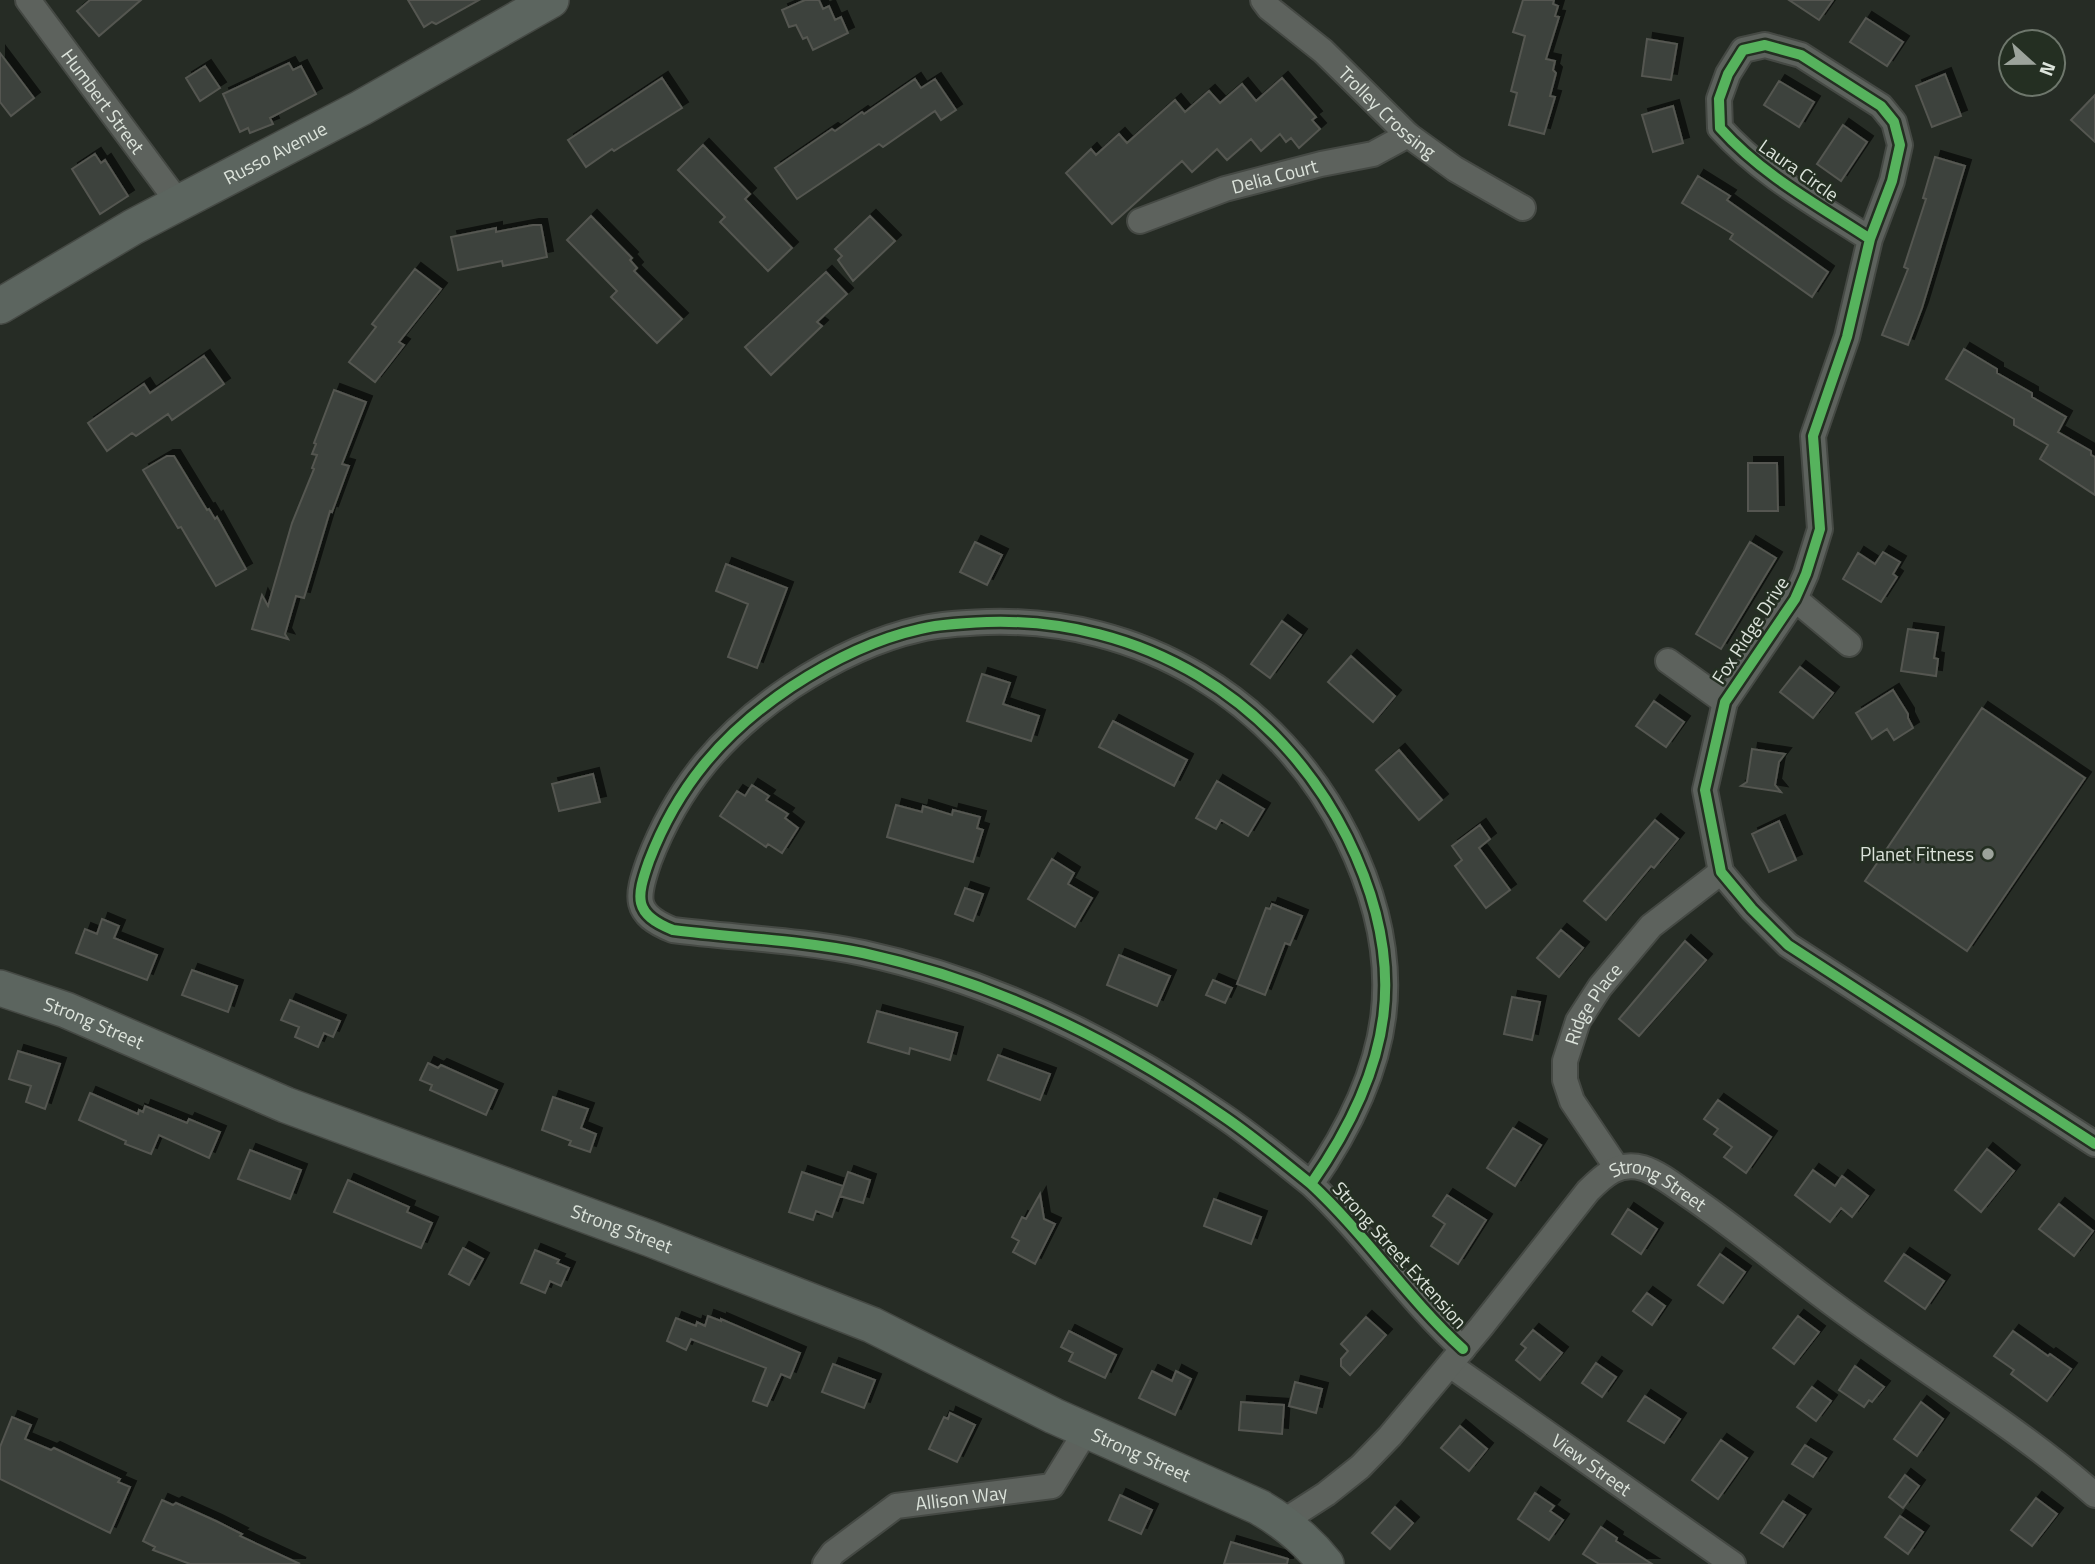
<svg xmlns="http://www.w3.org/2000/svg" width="2095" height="1564" font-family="'Titillium Web',sans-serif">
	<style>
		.building { fill: #3e423c; stroke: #545751; stroke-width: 2; filter: url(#shadow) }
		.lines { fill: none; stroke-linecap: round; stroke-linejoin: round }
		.street-casing { stroke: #454944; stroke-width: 28 }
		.secondary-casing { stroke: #454944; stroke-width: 38 }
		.street { stroke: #5d625d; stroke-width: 24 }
		.secondary { stroke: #5c655f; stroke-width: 35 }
		.cycleway-casing { stroke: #242f22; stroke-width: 15 }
		.cycleway { stroke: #56b35d; stroke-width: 10 }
		.poi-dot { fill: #9ca39b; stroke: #242f22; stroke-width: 2.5 }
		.labels { text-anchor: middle; stroke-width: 5; stroke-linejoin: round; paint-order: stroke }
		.street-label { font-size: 19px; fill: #dce3db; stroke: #242f22 }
		.poi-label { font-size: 19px; fill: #dce3db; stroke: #242f22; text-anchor: end }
	</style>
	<defs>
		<filter id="shadow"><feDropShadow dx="6" dy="-6" stdDeviation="0" flood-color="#0009"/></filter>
	</defs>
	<rect width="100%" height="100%" fill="#262c25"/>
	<!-- building -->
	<path class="building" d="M90,0H141L99,36L77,11Z
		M408,0H479L436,24L432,22L424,27Z
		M805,0H819L823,9L829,6L835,20L841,17L848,33L813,50L807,37L803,39L796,25L789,27L782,10Z
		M1523,0H1554L1553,4L1558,6L1555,16L1559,17L1546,59L1555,61L1553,70L1556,73L1550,96L1555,97L1544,134L1509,125L1517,93L1511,91L1525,36L1513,32Z
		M1789,0H1833L1819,20Z
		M1866,18L1903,42L1887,66L1850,42Z
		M1647,39L1677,44L1671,80L1642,76Z
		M0,53L34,98L11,116L0,102Z
		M289,63L293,70L301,66L316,94L270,118L273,124L250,133L248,128L240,132L223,94Z
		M205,66L220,88L200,101L186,78Z
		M1945,74L1961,116L1932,127L1916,86Z
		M662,78L682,108L614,151L612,149L586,167L568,140Z
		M1282,78L1316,117L1312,120L1320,129L1299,148L1291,138L1286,142L1280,134L1261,151L1251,139L1227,160L1217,149L1192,172L1182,161L1112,224L1066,173L1091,149L1096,155L1119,134L1127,143L1175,100L1185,112L1209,91L1220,103L1242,84L1256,101Z
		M915,79L921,88L935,79L956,110L941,120L935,111L883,147L879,144L797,199L775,168L832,129L835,131L862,112L864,114Z
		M1779,81L1814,102L1799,127L1764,105Z
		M2095,95V142L2071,120Z
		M1673,106L1683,143L1653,152L1642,115Z
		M1843,125L1867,142L1841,181L1817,164Z
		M703,145L750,194L745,199L792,248L768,271L720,222L725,217L678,170Z
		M95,154L101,163L105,160L128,196L100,214L72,169Z
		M1935,157L1965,166L1922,308L1908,345L1882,335L1908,269L1904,267L1926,199L1923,198Z
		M1698,176L1730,196L1727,200L1828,272L1812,297L1730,239L1733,234L1682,203Z
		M591,216L632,258L630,260L637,268L634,271L682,319L657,343L611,297L617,291L567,240Z
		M870,216L895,241L853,281L838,260L842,256L835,249Z
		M533,225H541L547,257L503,266L502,261L458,270L451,237L496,228V232Z
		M415,269L441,289L399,342L404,345L375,382L349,362L376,327L372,324Z
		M826,272L847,294L817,322L822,326L771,375L745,347Z
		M1964,349L1997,369V373L2032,393V397L2066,417L2058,432L2091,451V455L2095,457V495L2040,459L2048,445L2014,425V419L1946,379Z
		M204,356L224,384L172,420L168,414L136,436L132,433L107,451L88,423L144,384L150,393Z
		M334,390L366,402L342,464L349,466L332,512L330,511L304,598L296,596L285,634L288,639L252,629L262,595L268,606L292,523L314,469L312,468L317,455L312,454L316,444L314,443Z
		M167,456H174L207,510L209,509L215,519L217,517L246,569L216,586L181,527L178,528L143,470Z
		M1748,463H1777L1778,511H1748Z
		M975,542L1002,555L987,585L960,572Z
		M1750,542L1776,558L1721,649L1696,634Z
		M1883,552L1900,562L1893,574L1897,577L1881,602L1843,579L1858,553L1875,564Z
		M726,564L787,588L757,668L728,657L748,604L716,591Z
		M1282,621L1301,635L1270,678L1251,664Z
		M1908,629L1938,633L1934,658L1938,659L1936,676L1901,671Z
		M1351,656L1395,696L1373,722L1328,682Z
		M1800,667L1833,693L1813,718L1780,692Z
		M982,674L1010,683L1003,704L1039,716L1031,741L967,721Z
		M1893,690L1908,714V718L1913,728L1894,740L1887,729L1872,739L1856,713Z
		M1654,701L1684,722L1666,747L1636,726Z
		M1982,708L2085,778L1967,951L1865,881Z
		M1113,721L1187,760L1174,786L1099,747Z
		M1752,749L1785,754L1779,762L1775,785L1781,792L1741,786L1747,782Z
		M1399,750L1442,800L1419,820L1376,770Z
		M593,774L600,802L559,811L552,784Z
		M1217,781L1264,809L1248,836L1221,820L1216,829L1196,818Z
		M752,785L769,796L766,800L788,814L785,818L798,828L782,853L768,844L766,847L720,816L737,791L745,796Z
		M896,805L922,812L923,806L952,815L953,810L980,817L977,828L983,830L973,862L887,837Z
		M1655,820L1678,839L1654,868L1651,866L1606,920L1584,901Z
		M1779,821L1796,860L1769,872L1752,834Z
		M1480,825L1490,839L1479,848L1510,890L1486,908L1455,866L1462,860L1452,846Z
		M1052,859L1074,873L1068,884L1092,898L1075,927L1028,899Z
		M965,888L983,894L973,921L955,914Z
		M1272,904L1302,916L1290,945L1285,943L1265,995L1237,984L1266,908L1270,909Z
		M102,919L119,926L114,938L157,955L147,980L76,953L85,929L97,934Z
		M1561,930L1583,948L1559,977L1537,958Z
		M1685,941L1706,960L1639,1036L1619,1019Z
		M1119,955L1170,976L1157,1006L1107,985Z
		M192,970L237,986L228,1012L182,995Z
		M1213,980L1232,988L1225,1003L1206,995Z
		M1512,997L1540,1002L1532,1040L1504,1034Z
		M290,1000L340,1021L333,1037L324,1033L318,1047L295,1037L299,1027L281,1020Z
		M877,1011L957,1033L950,1060L910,1048L909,1054L868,1042Z
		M18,1051L60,1064L45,1109L26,1102L31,1086L9,1079Z
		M998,1055L1050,1074L1040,1100L988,1080Z
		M428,1063L438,1068L441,1065L497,1090L486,1115L430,1090L432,1085L420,1080Z
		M90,1093L138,1114L139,1110L143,1112L145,1106L187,1123L189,1119L220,1132L209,1158L159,1135L151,1154L125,1144L126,1141L79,1120Z
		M553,1097L588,1109L581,1128L596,1134L590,1152L569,1145L571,1141L542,1130Z
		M1718,1100L1771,1137L1746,1173L1724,1157L1732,1147L1714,1134L1718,1129L1704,1119Z
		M1513,1128L1541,1145L1515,1186L1487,1168Z
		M1987,1149L2014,1171L1981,1212L1955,1190Z
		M250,1150L301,1170L290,1199L238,1179Z
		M1813,1170L1835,1186L1842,1176L1868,1196L1852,1217L1841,1208L1830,1222L1795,1195Z
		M802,1172L843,1186L832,1217L816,1211L813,1220L789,1212Z
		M848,1172L870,1180L863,1203L840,1196Z
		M348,1180L409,1207L407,1212L432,1223L421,1248L334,1212Z
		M1040,1194L1044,1219L1055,1224L1035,1264L1013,1252L1019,1241L1012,1237L1022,1217L1026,1219Z
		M1447,1195L1486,1220L1458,1264L1431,1246L1445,1224L1433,1216Z
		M1214,1199L1261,1217L1251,1244L1204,1226Z
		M2059,1204L2093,1231L2074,1256L2039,1229Z
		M1628,1209L1657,1229L1641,1254L1612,1234Z
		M463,1248L483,1259L469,1285L449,1274Z
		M535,1250L559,1260L557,1263L569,1268L561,1286L550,1281L545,1293L521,1283Z
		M1720,1254L1745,1272L1723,1303L1698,1285Z
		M1904,1254L1944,1281L1925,1309L1885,1281Z
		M1647,1293L1665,1306L1652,1325L1633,1311Z
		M708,1316L721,1321V1319L800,1353L790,1378L781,1374L767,1406L753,1401L766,1368L691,1339L686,1350L667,1341L676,1318L696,1326L697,1322L705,1326Z
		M1798,1316L1819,1332L1794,1364L1773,1348Z
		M1366,1317L1386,1335L1350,1375L1341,1366V1359L1348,1351L1341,1344Z
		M1533,1330L1562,1353L1540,1380L1516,1360L1526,1348L1521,1344Z
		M1069,1331L1116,1355L1105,1378L1069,1361L1073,1353L1061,1347Z
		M2013,1331L2048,1356L2050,1354L2071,1369L2047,1401L2011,1374L2014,1370L1994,1356Z
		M1596,1363L1616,1377L1602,1397L1582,1383Z
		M833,1364L875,1380L864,1408L822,1392Z
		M1855,1366L1884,1387L1872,1402L1869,1400L1864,1407L1839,1390Z
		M1152,1371L1172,1381L1176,1371L1191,1379L1175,1415L1139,1398Z
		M1295,1382L1322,1389L1316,1413L1289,1406Z
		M1812,1387L1831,1401L1816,1421L1797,1407Z
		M1645,1396L1680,1419L1664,1443L1628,1421Z
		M1241,1402L1284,1405L1282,1434L1239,1430Z
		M1921,1402L1943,1419L1917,1456L1894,1439Z
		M950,1413L975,1425L957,1462L929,1449L944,1417L948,1419Z
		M12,1417L31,1425L25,1439L51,1450L54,1448L94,1467L120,1479L118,1482L130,1487L110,1533L0,1479V1447Z
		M1460,1426L1487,1449L1469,1471L1441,1448Z
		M1721,1440L1747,1458L1718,1499L1692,1480Z
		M1805,1445L1826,1458L1813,1477L1792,1464Z
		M1905,1475L1919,1486L1903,1508L1889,1497Z
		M1535,1493L1554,1506L1550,1511L1563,1520L1549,1540L1518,1519Z
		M1120,1495L1152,1510L1141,1534L1109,1520Z
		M2036,1498L2057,1514L2032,1546L2011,1530Z
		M162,1500L173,1505L176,1503L216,1521L242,1534L240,1536L300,1564H190L153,1550L155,1547L143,1541Z
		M1783,1501L1805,1515L1783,1547L1761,1533Z
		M1395,1507L1413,1523L1390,1549L1372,1533Z
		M1900,1516L1923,1532L1908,1554L1885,1537Z
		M1601,1527L1617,1538L1616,1541L1652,1564H1599L1583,1554Z
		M1231,1542L1288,1559L1287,1564H1224Z"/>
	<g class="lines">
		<defs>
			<g id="street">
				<path id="s1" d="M28,0L178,202"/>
				<path id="s2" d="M1263,0L1269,8L1323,51L1408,135L1455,169L1523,208"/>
				<path id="s3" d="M1140,221L1225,189L1321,164L1373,154L1408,135"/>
				<path d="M1870,239C1818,205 1762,175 1720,128L1719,99L1728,74L1743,50L1765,45L1801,55L1881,106L1894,122L1900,145L1892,181L1870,239L1847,337L1813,436L1820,529L1806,574L1795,599L1725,702L1705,790L1721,872L1752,909L1788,945L2095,1144"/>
				<path d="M1795,599L1849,644"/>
				<path d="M1668,661L1725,702"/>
				<path id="s4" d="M1617,1168L1572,1101L1565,1080V1061L1578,1021L1600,987L1651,926L1721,872"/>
				<path d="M1311,1184C1282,1161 1254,1137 1223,1116C1115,1041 992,981 863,953C800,940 737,938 673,930C633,914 636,898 649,861C678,785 724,732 791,687C829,662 875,639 920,629C941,624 964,623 987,622C1141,617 1278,699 1347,837C1411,967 1392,1068 1311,1184C1366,1235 1408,1299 1463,1349"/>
				<path id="s5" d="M1450,1365L1733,1564"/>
				<path id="s6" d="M1284,1521L1326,1494L1360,1467L1390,1436L1481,1327L1588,1191C1604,1175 1619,1161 1643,1168C1659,1173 1675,1186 1688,1195C1738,1229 1784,1268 1833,1304C1920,1369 2014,1424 2095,1495"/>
				<path id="s7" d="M825,1564L833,1553L896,1506L1052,1486L1086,1431"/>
			</g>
			<g id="secondary">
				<path id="s8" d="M0,306L133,227L361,108L551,0"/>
				<path id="s9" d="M0,988L66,1010L286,1105L651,1239L872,1325L1054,1416L1259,1507C1285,1522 1307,1540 1326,1564"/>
			</g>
		</defs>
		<!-- street casing -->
		<use href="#street" class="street-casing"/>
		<!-- secondary casing -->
		<use href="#secondary" class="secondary-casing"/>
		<!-- street -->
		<use href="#street" class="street"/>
		<!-- secondary -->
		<use href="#secondary" class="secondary"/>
		<defs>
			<path id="cycleway" d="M1870,239C1818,205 1762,175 1720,128L1719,99L1728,74L1743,50L1765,45L1801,55L1881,106L1894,122L1900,145L1892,181L1870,239L1847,337L1813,436L1820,529L1806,574L1795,599L1725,702L1705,790L1721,872L1752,909L1788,945L2095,1144
				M1311,1184C1282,1161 1254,1137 1223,1116C1115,1041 992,981 863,953C800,940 737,938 673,930C633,914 636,898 649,861C678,785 724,732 791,687C829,662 875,639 920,629C941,624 964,623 987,622C1141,617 1278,699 1347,837C1411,967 1392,1068 1311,1184C1366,1235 1408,1299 1463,1349"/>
		</defs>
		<!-- cycleway casing -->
		<use href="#cycleway" class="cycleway-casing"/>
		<!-- cycleway -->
		<use href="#cycleway" class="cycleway"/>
	</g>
	<!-- markers -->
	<circle class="poi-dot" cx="1988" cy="854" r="7"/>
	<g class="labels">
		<!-- street labels -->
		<g class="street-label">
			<text dy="7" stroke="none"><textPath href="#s1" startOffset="126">Humbert Street</textPath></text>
			<text dy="7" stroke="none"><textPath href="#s2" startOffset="168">Trolley Crossing</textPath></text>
			<text dy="7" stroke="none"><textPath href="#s8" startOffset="315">Russo Avenue</textPath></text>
			<text transform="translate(1799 170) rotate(35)" y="7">Laura Circle</text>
			<text dy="7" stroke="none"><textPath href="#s3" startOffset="142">Delia Court</textPath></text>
			<text transform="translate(1750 630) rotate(-57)" y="7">Fox Ridge Drive</text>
			<text dy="7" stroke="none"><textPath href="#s4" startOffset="186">Ridge Place</textPath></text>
			<text dy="7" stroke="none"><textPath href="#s9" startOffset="100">Strong Street</textPath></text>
			<text dy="7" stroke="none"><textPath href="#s6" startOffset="534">Strong Street</textPath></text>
			<text dy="7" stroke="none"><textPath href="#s9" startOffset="667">Strong Street</textPath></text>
			<text transform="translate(1400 1255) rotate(48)" y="7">Strong Street Extension</text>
			<text dy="7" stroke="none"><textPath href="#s9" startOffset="1234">Strong Street</textPath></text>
			<text dy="7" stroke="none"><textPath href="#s5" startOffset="173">View Street</textPath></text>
			<text dy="7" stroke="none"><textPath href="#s7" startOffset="158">Allison Way</textPath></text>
		</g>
		<!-- poi labels -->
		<g class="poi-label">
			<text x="1974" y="861">Planet Fitness</text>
		</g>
	</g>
	<!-- north arrow -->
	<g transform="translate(2032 63) rotate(111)"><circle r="33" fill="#242f22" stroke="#6e776c" stroke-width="2"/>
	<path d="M0-5L12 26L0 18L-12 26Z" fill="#9ca39b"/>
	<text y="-10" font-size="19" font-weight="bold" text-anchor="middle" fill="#dce3db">N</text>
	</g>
</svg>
